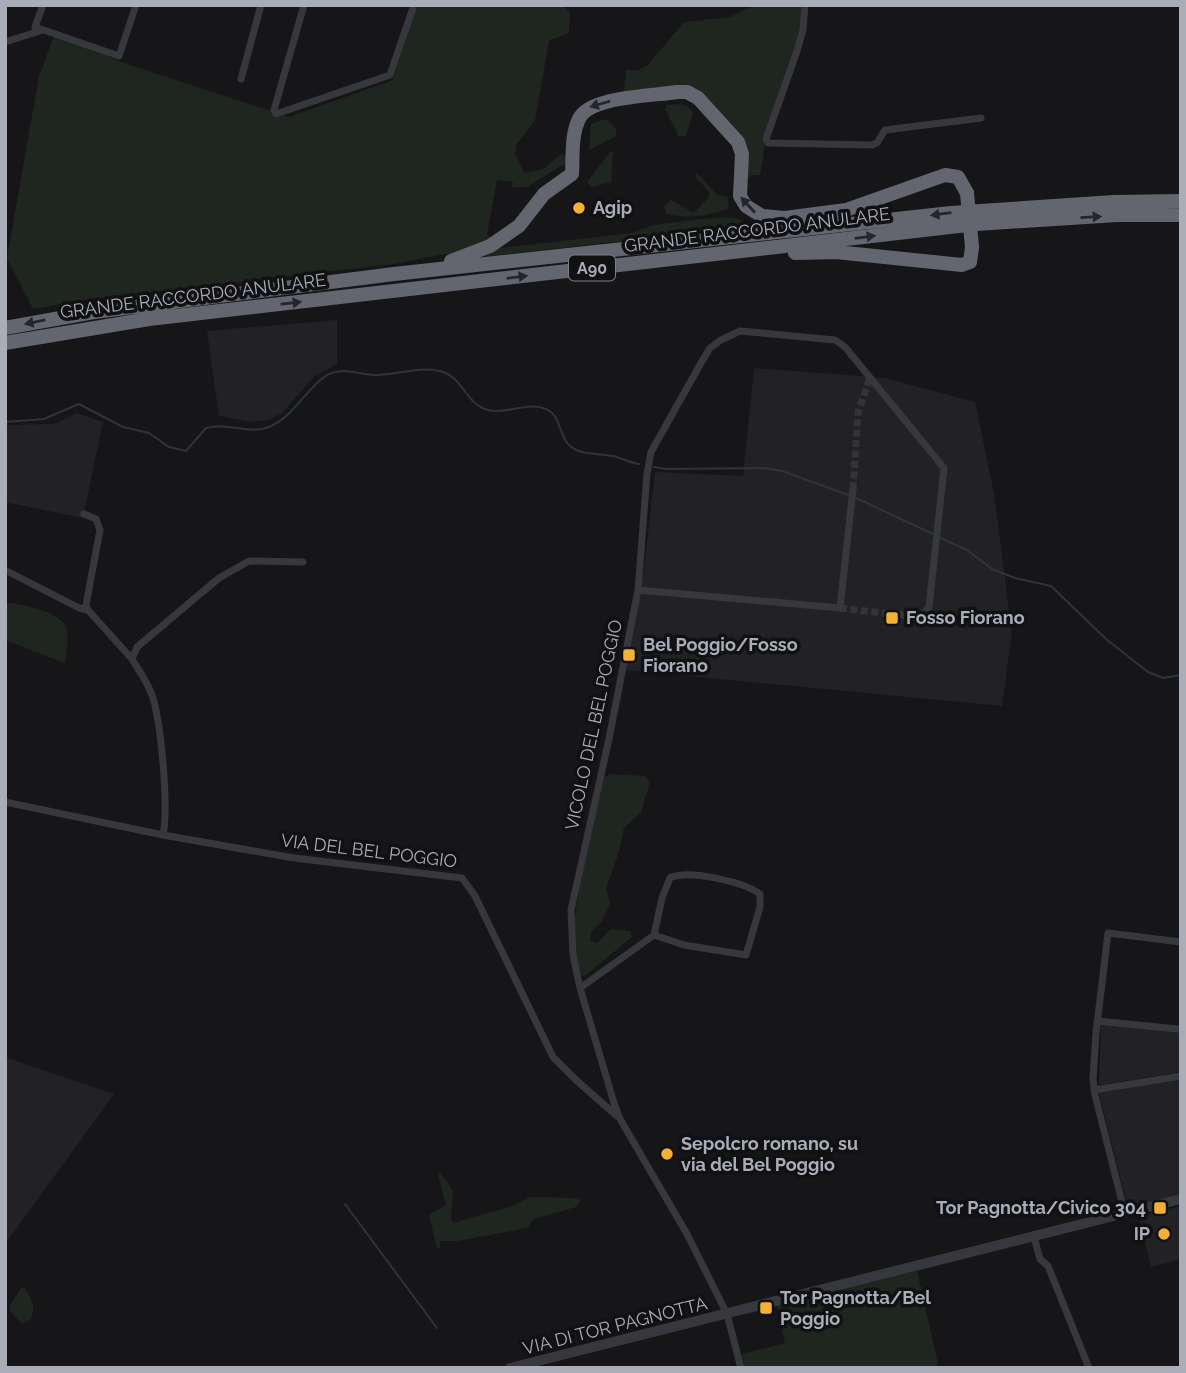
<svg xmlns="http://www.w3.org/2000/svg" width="1186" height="1373" font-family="Raleway,sans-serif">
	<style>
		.built { fill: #222225 }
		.green { fill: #1e261f }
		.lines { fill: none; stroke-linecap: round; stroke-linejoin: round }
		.stream { stroke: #2c353c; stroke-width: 2 }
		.minor-tunnel { stroke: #333438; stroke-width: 7; stroke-dasharray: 7 3.5; stroke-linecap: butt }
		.minor { stroke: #37383d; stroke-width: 7 }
		.tertiary { stroke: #37383d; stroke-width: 10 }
		.motorway { stroke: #63666e; stroke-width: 14 }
		.motorway-bridge { stroke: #63666e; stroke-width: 14 }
		.oneway { fill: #26262a }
		.poi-dot { fill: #f2b134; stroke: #111113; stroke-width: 2.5 }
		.labels { text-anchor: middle; stroke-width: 7; stroke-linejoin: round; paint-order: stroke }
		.shield { fill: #111113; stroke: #7b7e86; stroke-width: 2 }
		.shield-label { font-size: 16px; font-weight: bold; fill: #a8adb8 }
		.poi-label { font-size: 18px; font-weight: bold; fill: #a8adb8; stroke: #111113; text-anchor: start }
		.street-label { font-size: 18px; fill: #a8adb8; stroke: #111113 }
	</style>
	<rect width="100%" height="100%" fill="#161618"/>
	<!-- built -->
	<path class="built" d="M337,320V364L315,376L281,414L268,420L252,422L219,416L207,331Z
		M754,368L885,378L975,402L994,493L1012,633L1002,706L626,670L644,570L655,472L743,476Z
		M77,413L103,422L83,518L5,502V425L55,424Z
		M1101,1024L1181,1031V1072L1099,1085Z
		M5,1057L114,1094L5,1244Z
		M1181,1077V1194L1128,1208L1099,1093Z
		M1178,1207L1181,1210V1259L1151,1267L1138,1216Z"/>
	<!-- green -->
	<path class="green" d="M417,5H562L570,12L569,33L549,41L535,121L515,146L517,151L514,152L525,173L543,169L561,154L566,156V163L527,187H512L513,182L497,180L487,235L493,238L467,256L445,254L394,264L92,299L33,309L7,258L39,76L55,33L121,62L289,117L393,80Z
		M755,5H806L807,13L766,139L760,175H751L750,178H743L742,157L699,98L623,100L626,70H638L647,66L684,22L730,17Z
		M681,104L688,107L693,113L686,136L679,137L665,109L667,105Z
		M603,119C611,122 618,127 616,136L589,150L591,124Z
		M613,151L611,186L610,182L592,187L587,182L610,152Z
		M697,173L716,194L727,197L729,203L728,208C713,216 683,219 667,214L664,207L671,200L694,213L708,198L710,193L695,176Z
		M720,217L735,218L754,226L473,258L491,249L633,233L652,225Z
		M5,603C19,603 55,611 64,624C71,634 66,652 65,663L5,640Z
		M611,774L645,776L650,782L641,812L624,828L618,855L606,888L610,904L602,921L591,933L590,941L597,943L611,929L630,931L632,937L586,975L582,976C558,946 596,815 604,777Z
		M440,1172L453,1191L451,1218L453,1223L513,1206L529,1197L579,1198L580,1202L576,1207L534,1219L529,1226L522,1229L457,1241H440V1248L437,1249L429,1215L446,1205L438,1174Z
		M917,1271L939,1368H745L742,1354L785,1343L777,1306Z
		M22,1287L25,1288C31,1297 36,1308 31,1319L22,1324L10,1311V1305Z"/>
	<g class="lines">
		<!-- stream -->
		<path class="stream" d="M5,422L44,419L79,404L123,427L149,433L169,447L186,451L206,428C230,422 248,435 269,427C293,417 304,392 324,377C341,365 358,375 376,375C396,375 420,366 440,371C464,377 465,404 488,410C506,415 528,401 546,409C561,416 558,432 568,444C579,456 598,453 613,456C622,458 630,463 639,464
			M654,467L667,469L764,468L782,471L851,496
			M856,498L933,534
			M938,537L967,550L992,569L1015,578L1051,586L1106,639L1148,672L1163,678L1181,675
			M345,1204L437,1328"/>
		<!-- minor-tunnel -->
		<path class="minor-tunnel" d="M853,489L858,412L870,378
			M840,608L892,614"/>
		<!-- minor -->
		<path class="minor" d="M43,5L35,27L119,56L136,5
			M304,5L274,110L276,114L390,75L414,5
			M805,5L803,30L797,51L766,139L768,143L872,145L877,143L885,130L981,118
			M5,42L43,30
			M241,79L261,5
			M84,514L96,519L100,530L86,605L88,610
			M5,570L79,608L88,610L132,659L137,647L219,578L249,561L303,562
			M638,590L840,608L853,489
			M892,614L911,616L924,613L980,620
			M132,659C139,671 149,684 153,698C161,725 169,807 163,835L294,858L462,878L475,896L553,1057L576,1080L617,1116
			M5,802L163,835
			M580,988L654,935L662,898L670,878C688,869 744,882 760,894V907L746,955L684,945L654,935
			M1097,1021L1178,1029
			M1094,1090L1181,1076
			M1125,1214L1095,1095L1093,1079L1096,1033L1108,933L1181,942
			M1034,1237L1040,1259L1048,1266L1089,1368
			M741,1368L727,1314L687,1234L620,1119L614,1103L580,988L573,955L571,910L609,739L638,590L647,474L651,452L701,363L710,348L721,340L740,331L835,340L845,347L944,468L929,607L924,613"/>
		<!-- tertiary -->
		<path class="tertiary" d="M510,1368L1181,1199"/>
		<!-- motorway -->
		<path class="motorway" d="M795,253L836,252L962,265L970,262L972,247
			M451,261L490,246L519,226L544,194L572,174C573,157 571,135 579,119C589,96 654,96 677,92H687L698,98L738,142L742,154L740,196L746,206L762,216L785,218L846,210L945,175L958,177L967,193
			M5,328L94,312L394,274L951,213L1114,202L1181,201
			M5,343L149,319L976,224L1117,215H1181"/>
		<!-- motorway-bridge -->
		<path class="motorway-bridge" d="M967,193L972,247"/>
	</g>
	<!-- one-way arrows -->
	<defs><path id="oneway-solid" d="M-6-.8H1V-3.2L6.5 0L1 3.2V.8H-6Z" transform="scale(1.75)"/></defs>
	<g class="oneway">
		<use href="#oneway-solid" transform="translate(600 104) rotate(164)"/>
		<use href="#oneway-solid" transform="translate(748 205) rotate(-132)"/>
		<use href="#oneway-solid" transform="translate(941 214) rotate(173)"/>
		<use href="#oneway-solid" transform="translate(1091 217) rotate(-3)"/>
		<use href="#oneway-solid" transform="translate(865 237) rotate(-7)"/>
		<use href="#oneway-solid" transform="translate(517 277) rotate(-7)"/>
		<use href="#oneway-solid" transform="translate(291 303) rotate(-6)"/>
		<use href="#oneway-solid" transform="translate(35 322) rotate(169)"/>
	</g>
	<!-- markers -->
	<g class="poi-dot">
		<circle cx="579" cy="208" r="7"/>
		<rect x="885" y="611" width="14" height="14" rx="3.5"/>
		<rect x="622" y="648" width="14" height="14" rx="3.5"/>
		<circle cx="667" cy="1154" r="7"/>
		<rect x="1153" y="1201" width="14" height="14" rx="3.5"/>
		<circle cx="1164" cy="1234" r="7"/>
		<rect x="759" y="1301" width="14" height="14" rx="3.5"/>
	</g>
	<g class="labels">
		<!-- shield labels -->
		<rect class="shield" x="569" y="255.5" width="46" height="25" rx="5"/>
		<g class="shield-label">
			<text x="592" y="274">A90</text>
		</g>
		<!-- poi labels -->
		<g class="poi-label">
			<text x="593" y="214">Agip</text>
			<text x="906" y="624">Fosso Fiorano</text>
			<text x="643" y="651">Bel Poggio/Fosso<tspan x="643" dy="21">Fiorano</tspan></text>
			<text x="681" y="1150">Sepolcro romano, su<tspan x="681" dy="21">via del Bel Poggio</tspan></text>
			<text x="1146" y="1214" text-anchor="end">Tor Pagnotta/Civico 304</text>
			<text x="1150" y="1240" text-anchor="end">IP</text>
			<text x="780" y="1304">Tor Pagnotta/Bel<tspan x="780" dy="21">Poggio</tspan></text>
		</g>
		<!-- street labels -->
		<g class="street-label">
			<text transform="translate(757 230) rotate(-7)" y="6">GRANDE RACCORDO ANULARE</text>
			<text transform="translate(193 296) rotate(-7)" y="6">GRANDE RACCORDO ANULARE</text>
			<text transform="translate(594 725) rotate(-78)" y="6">VICOLO DEL BEL POGGIO</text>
			<text transform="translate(369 851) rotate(7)" y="6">VIA DEL BEL POGGIO</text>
			<text transform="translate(615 1326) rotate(-14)" y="6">VIA DI TOR PAGNOTTA</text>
		</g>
	</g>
	<!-- border -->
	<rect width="1186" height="1373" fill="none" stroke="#a8adb8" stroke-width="14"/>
</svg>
